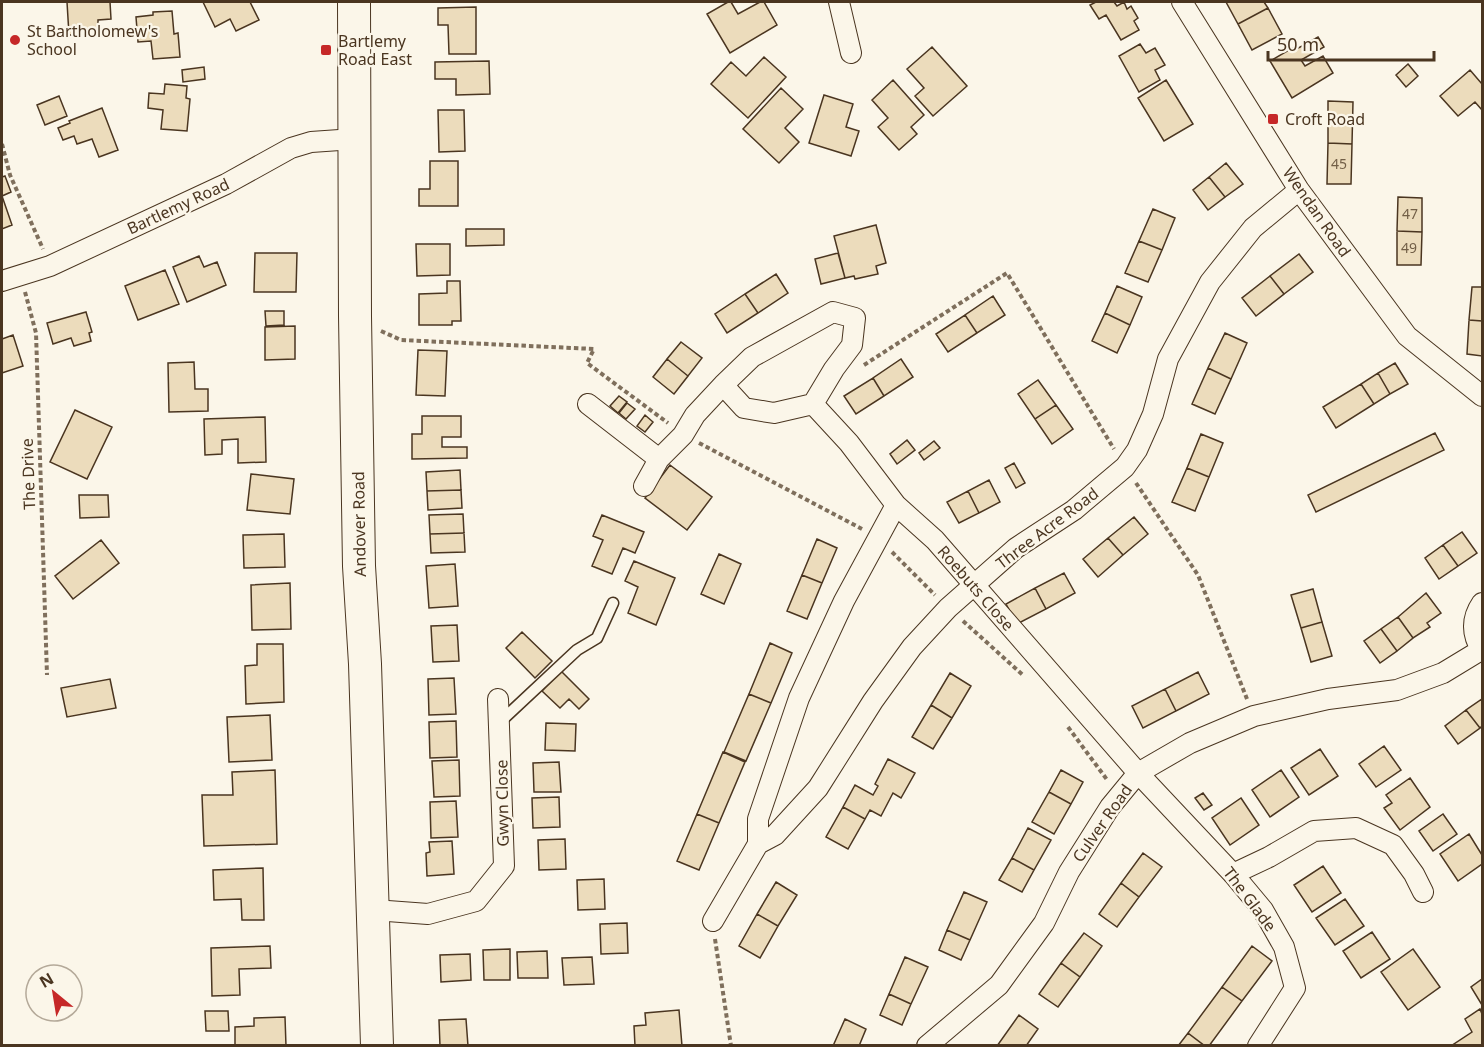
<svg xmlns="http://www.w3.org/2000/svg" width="1484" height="1047" font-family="'Noto Sans',sans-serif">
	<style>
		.building { fill: #ecdcbc; stroke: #4a3520; stroke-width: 1.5 }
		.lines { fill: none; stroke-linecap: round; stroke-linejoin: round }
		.lane-casing { stroke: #4a3520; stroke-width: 13 }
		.street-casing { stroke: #4a3520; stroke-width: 22 }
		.primary-casing { stroke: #4a3520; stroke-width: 34 }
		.path { stroke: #7f6f5c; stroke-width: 4; stroke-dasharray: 4.5 3; stroke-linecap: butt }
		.lane { stroke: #fbf6e9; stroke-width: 10 }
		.street { stroke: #fbf6e9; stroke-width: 20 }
		.primary { stroke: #fbf6e9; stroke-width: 32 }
		.poi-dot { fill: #c62828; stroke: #fbf6e9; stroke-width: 2 }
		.labels { text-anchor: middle; stroke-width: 4.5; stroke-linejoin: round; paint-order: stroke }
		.number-label { font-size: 14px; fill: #725f47 }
		.poi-label { font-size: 16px; fill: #4a3520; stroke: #fbf6e9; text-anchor: start }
		.street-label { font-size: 16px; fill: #4a3520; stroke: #fbf6e9 }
	</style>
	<rect width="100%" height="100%" fill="#fbf6e9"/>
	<!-- building -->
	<path class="building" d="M67,2H110L111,19L98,20V30H89V35H69Z
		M203,2H250L259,20L236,31L230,19L215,27Z
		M728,2H731L738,14L760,2H764L777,25L730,53L707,14Z
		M1096,2H1114L1117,6L1124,2L1127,9L1131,6L1138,18L1134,21L1139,30L1121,40L1106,15L1099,19L1090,5Z
		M1226,2H1264L1268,8L1238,24Z
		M476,7V54H449L448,25H438V8Z
		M1268,8L1282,34L1252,50L1238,24Z
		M172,11L174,34L178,33L180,57L153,59L151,41L138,42L136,17L153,15V12Z
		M1318,37L1324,47L1301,60L1305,66L1323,56L1333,73L1292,98L1270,61L1294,47L1295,50Z
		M1140,44L1146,53L1155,48L1165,65L1155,70L1160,80L1139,92L1119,56Z
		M932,47L967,86L933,116L915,96L924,88L907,69Z
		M764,57L786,77L748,118L711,84L731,62L746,76Z
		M489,61L490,94L456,95V79H435V62Z
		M1408,64L1418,76L1406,87L1396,75Z
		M204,67L205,79L183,82L182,70Z
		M1470,70L1482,84V110L1475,102L1458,116L1440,96Z
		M893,80L924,115L911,127L917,134L899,150L878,127L888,118L872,100Z
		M1166,80L1193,124L1164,141L1138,98Z
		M165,84L187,86L186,98L190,99L187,131L161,129L163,110L148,108L149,93L164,94Z
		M781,88L803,109L785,128L799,142L779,163L743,129Z
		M824,95L853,104L846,127L859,131L851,156L809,143Z
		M59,96L67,116L45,125L37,105Z
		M1328,101L1353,102L1352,144L1328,143Z
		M102,108L118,150L99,157L92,139L77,144L74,136L63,140L58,128L70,123L69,121Z
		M438,110H464L465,151L439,152Z
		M1328,143L1352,144L1351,184H1327Z
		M430,161H458V206H419V189H430Z
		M1226,163L1243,184L1225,197L1209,177Z
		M5,176L11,192L2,196V177Z
		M1209,177L1225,197L1208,210L1193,190Z
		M2,196L12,225L2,229Z
		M1398,197L1422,198V232L1397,231Z
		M1153,209L1175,218L1162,250L1139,241Z
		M876,225L886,263L876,266L878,274L855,279L854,276L845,278L834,236Z
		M466,229H504V245L466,246Z
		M1397,231L1422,232L1421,265H1397Z
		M1139,241L1162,250L1148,282L1125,273Z
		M416,244H450V275L417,276Z
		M255,253H297L296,292H254Z
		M838,253L845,278L821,284L815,259Z
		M1299,254L1313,272L1284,294L1270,276Z
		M199,256L204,267L217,262L226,285L187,302L173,267Z
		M165,270L179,304L138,320L125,286Z
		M776,274L788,293L758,313L745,294Z
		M1270,276L1284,294L1256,316L1242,298Z
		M447,281H460L461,321H452V325H419V294L447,293Z
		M1117,286L1142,297L1130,325L1105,313Z
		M1472,287H1482V321L1469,320Z
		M745,294L758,313L727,333L715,314Z
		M993,296L1005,315L977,333L965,315Z
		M265,311H284V325L266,326Z
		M86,312L92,332L89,333L91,341L74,346L71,338L53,344L47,323Z
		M1105,313L1130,325L1117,353L1092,341Z
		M965,315L977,333L948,352L936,334Z
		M1469,320L1482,321V356L1467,354Z
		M295,326V359L265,360V327Z
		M1225,333L1247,343L1231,379L1208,368Z
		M13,335L23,366L2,373V339Z
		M681,342L702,358L688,376L667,359Z
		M418,350L447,351L445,396L416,395Z
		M667,359L688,376L674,394L653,377Z
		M901,359L913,377L884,396L873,378Z
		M194,362L195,389H208V411L169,412L168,363Z
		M1395,363L1408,384L1390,394L1378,373Z
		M1208,368L1231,379L1215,414L1192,404Z
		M1378,373L1390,394L1374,404L1361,384Z
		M873,378L884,396L856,414L844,396Z
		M1038,380L1056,405L1035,419L1018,394Z
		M1361,384L1374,404L1336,428L1323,407Z
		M619,396L627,402L618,413L610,406Z
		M627,403L635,409L626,419L619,413Z
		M1056,405L1073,429L1052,444L1035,419Z
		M75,410L112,427L87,479L50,462Z
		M645,415L653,422L645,432L637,426Z
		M422,416H461V437H442V447H467V458L412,459V434H422Z
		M265,417L266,462L238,463V439L222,440V454L205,455L204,419Z
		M1435,433L1444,450L1316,512L1308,495Z
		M1201,434L1223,443L1209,477L1187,468Z
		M907,440L915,450L897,464L890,454Z
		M934,441L940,448L924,460L919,453Z
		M1014,463L1025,483L1016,488L1005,468Z
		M670,465L712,497L687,530L645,498Z
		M1187,468L1209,477L1195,511L1172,502Z
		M460,470L461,490L427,491L426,472Z
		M251,474L294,479L290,514L247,510Z
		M989,480L1000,502L979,513L968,491Z
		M461,490L462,508L428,510L427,491Z
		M968,491L979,513L959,523L947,502Z
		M79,495H108L109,517L80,518Z
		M463,514L464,533L430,534L429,515Z
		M602,515L644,532L635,553L623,548L612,574L592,566L603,540L593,536Z
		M1134,517L1148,534L1123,555L1108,538Z
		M1462,532L1477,553L1458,566L1443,545Z
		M464,533L465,552L431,553L430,534Z
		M284,534L285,567L244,568L243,535Z
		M1108,538L1123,555L1098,577L1083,559Z
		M817,539L837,548L822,583L802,575Z
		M101,540L119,563L73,599L55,576Z
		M1443,545L1458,566L1439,579L1425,558Z
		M719,554L741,564L724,604L701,594Z
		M634,561L675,578L656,625L628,613L638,587L625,581Z
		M455,564L458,606L429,608L426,566Z
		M1064,573L1075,593L1046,609L1035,588Z
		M802,575L822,583L807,619L787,611Z
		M290,583L291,629L252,630L251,585Z
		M1035,588L1046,609L1017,624L1006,604Z
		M1313,589L1322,622L1301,628L1291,595Z
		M1426,593L1441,613L1427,623L1430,627L1413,638L1398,617Z
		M1398,617L1413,638L1397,651L1381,629Z
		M1322,622L1332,656L1311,662L1301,628Z
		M457,625L459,661L433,662L431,626Z
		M1381,629L1397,651L1380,663L1364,641Z
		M522,632L552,661L535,678L506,648Z
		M770,643L792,653L771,703L749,694Z
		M257,644H283L284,702L246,704L245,666L257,665Z
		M561,671L589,699L579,709L569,699L560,708L542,691Z
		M1198,672L1209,694L1176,711L1165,689Z
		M950,673L971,686L952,718L931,705Z
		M454,678L456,714L429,715L428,679Z
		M110,679L116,708L67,717L61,688Z
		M1165,689L1176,711L1143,728L1132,706Z
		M749,694L771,703L746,761L724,752Z
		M1482,699V726L1480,728L1466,710Z
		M931,705L952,718L933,749L912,737Z
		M1466,710L1480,728L1458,744L1445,726Z
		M270,715L272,760L229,762L227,717Z
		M456,721L457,757L430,758L429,722Z
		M546,723L576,724L575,751L545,750Z
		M1384,746L1401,770L1376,787L1359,764Z
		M1320,749L1338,776L1309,795L1291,768Z
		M723,752L745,762L719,823L697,814Z
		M888,759L915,773L901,798L893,793L881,816L870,810L865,819L843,807L855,785L873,795L878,786L875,784Z
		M459,760L460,796L434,797L432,761Z
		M559,762L561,792H534L533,763Z
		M275,770L277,844L204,846L202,795H233L232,772Z
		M1061,770L1083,782L1071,804L1049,792Z
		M1281,770L1299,797L1270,817L1252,790Z
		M1410,778L1430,807L1400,830L1384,808L1392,803L1386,795Z
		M1049,792L1071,804L1054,834L1032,822Z
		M1203,793L1212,805L1204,810L1195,798Z
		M559,797L560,827L533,828L532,798Z
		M1241,798L1259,825L1230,845L1212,818Z
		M456,801L458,837L431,838L430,802Z
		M843,807L865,819L848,849L826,837Z
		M697,814L719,823L699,870L677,861Z
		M1443,814L1457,834L1433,851L1419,831Z
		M1028,828L1051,840L1034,870L1012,858Z
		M1469,834L1482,855V864L1458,881L1440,854Z
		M565,839L566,869L539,870L538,840Z
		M452,841L454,874L427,876L426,853L430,852L429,842Z
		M1143,853L1162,867L1139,897L1121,883Z
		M1012,858L1034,870L1022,892L999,880Z
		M1323,866L1341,893L1312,912L1294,885Z
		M263,868L264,920H242L241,899L214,900L213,870Z
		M604,879L605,909L578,910L577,880Z
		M776,882L797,895L778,926L757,914Z
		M1121,883L1139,897L1117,927L1099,914Z
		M964,892L987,902L970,940L947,930Z
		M1345,899L1364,926L1335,945L1316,918Z
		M757,914L778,926L760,958L739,946Z
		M627,923L628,953L601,954L600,924Z
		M947,930L970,940L961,960L939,950Z
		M1372,932L1390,959L1361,978L1343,951Z
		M1084,933L1102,946L1080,977L1061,963Z
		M270,946L271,968L239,969L240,995L212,996L211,948Z
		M1252,946L1272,961L1242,1001L1222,987Z
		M510,949V980H484L483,950Z
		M1413,949L1440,987L1408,1010L1381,972Z
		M547,951L548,978H518L517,952Z
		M470,954L471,980L441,982L440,955Z
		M592,957L594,984L564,985L562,958Z
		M905,957L928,967L911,1004L889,994Z
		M1061,963L1080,977L1058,1007L1039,994Z
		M1482,979V1005L1471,987Z
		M1222,987L1242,1001L1209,1046H1205L1188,1033Z
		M889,994L911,1004L902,1025L880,1015Z
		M1480,1009L1482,1014V1045L1451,1046L1472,1032L1465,1019Z
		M679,1010L682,1046H635L634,1026L646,1025L645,1013Z
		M205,1011H228L229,1031H206Z
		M1019,1015L1038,1029L1026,1046H997Z
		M285,1017L286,1046H235V1027L254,1026V1018Z
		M466,1019L468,1046H440L439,1020Z
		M845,1019L866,1029L859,1046H833Z
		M1188,1033L1205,1046H1178Z"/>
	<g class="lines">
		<defs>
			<path id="lane" d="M500,722L577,650L597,638L613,603"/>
			<path id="street" d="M839,2L851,53
				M1182,2L1299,190L1407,336L1482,396
				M2,281L50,266L226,184L291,148L311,142L354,139
				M588,404L659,459L644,486
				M813,404L834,369L852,345L855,318L833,312L752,357L723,385L744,408L774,413L813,404L849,443L896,505L935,540L1138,773L1233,874L1263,910L1284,947L1295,988L1258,1046
				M659,459L683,435L695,415L723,385
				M1482,603C1471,619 1472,635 1482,651
				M758,844V819L799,698L844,601L896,505
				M1233,874L1269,857L1314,831L1356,828L1393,845L1414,874L1423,892
				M374,910L428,914L476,901L504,866L498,699
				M713,921L758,844L775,835L818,788L873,701L912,647L948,608L1016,548L1074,510L1125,467L1137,450L1153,414L1168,359L1210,282L1253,228L1299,190
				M927,1046L999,985L1044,923L1069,872L1110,807L1138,773L1190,743L1254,716L1328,699L1397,690L1443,673L1481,650"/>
			<path id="primary" d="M354,2L355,316L359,566L365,664L377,1046"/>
		</defs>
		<!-- lane casing -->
		<use href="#lane" class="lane-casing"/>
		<!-- street casing -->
		<use href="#street" class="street-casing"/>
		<!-- primary casing -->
		<use href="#primary" class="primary-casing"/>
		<!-- path -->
		<path class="path" d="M2,144L10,175L43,249
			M25,292L36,333L47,675
			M381,331L401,340L594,349L587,363L668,423
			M864,365L1007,273L1114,449
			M699,443L862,529
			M1136,483L1198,575L1247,699
			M892,552L935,595
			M963,621L1024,676
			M1068,727L1108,781
			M715,939L731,1046"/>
		<!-- lane -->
		<use href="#lane" class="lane"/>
		<!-- street -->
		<use href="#street" class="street"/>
		<!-- primary -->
		<use href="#primary" class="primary"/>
	</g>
	<!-- markers -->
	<g class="poi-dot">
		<circle cx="15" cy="40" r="6"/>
		<rect x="320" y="44" width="12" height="12" rx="3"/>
		<rect x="1267" y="113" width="12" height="12" rx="3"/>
	</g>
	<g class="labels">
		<!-- number labels -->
		<g class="number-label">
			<text x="1339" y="169">45</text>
			<text x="1410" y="219">47</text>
			<text x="1409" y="253">49</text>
		</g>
		<!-- poi labels -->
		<g class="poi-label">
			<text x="27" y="37">St Bartholomew's<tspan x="27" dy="18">School</tspan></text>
			<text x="338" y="47">Bartlemy<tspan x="338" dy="18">Road East</tspan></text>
			<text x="1285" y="125">Croft Road</text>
		</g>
		<!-- street labels -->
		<g class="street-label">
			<text transform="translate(178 206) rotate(-25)" y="6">Bartlemy Road</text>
			<text transform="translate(1317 212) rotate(55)" y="6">Wendan Road</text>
			<text transform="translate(28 474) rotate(-92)" y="6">The Drive</text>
			<text transform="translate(359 524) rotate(-91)" y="6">Andover Road</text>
			<text transform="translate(1047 528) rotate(-37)" y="6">Three Acre Road</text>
			<text transform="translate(976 588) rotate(49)" y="6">Roebuts Close</text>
			<text transform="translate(502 803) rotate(-91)" y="6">Gwyn Close</text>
			<text transform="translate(1102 823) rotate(-55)" y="6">Culver Road</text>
			<text transform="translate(1250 899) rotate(53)" y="6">The Glade</text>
		</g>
	</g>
	<!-- border -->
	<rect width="1484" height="1047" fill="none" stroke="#4a3520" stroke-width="6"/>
	<!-- north arrow -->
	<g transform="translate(54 993) rotate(330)"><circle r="28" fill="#fbf6e9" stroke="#b4a999" stroke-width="1.5"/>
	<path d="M0-4.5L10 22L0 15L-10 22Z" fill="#c62828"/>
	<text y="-9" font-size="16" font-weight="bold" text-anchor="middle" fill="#4a3520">N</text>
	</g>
	<!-- scale -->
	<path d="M1268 51v9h166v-9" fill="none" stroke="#4a3520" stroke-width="3"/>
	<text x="1277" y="51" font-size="18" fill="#4a3520" stroke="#fbf6e9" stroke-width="4.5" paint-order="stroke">50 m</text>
</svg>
